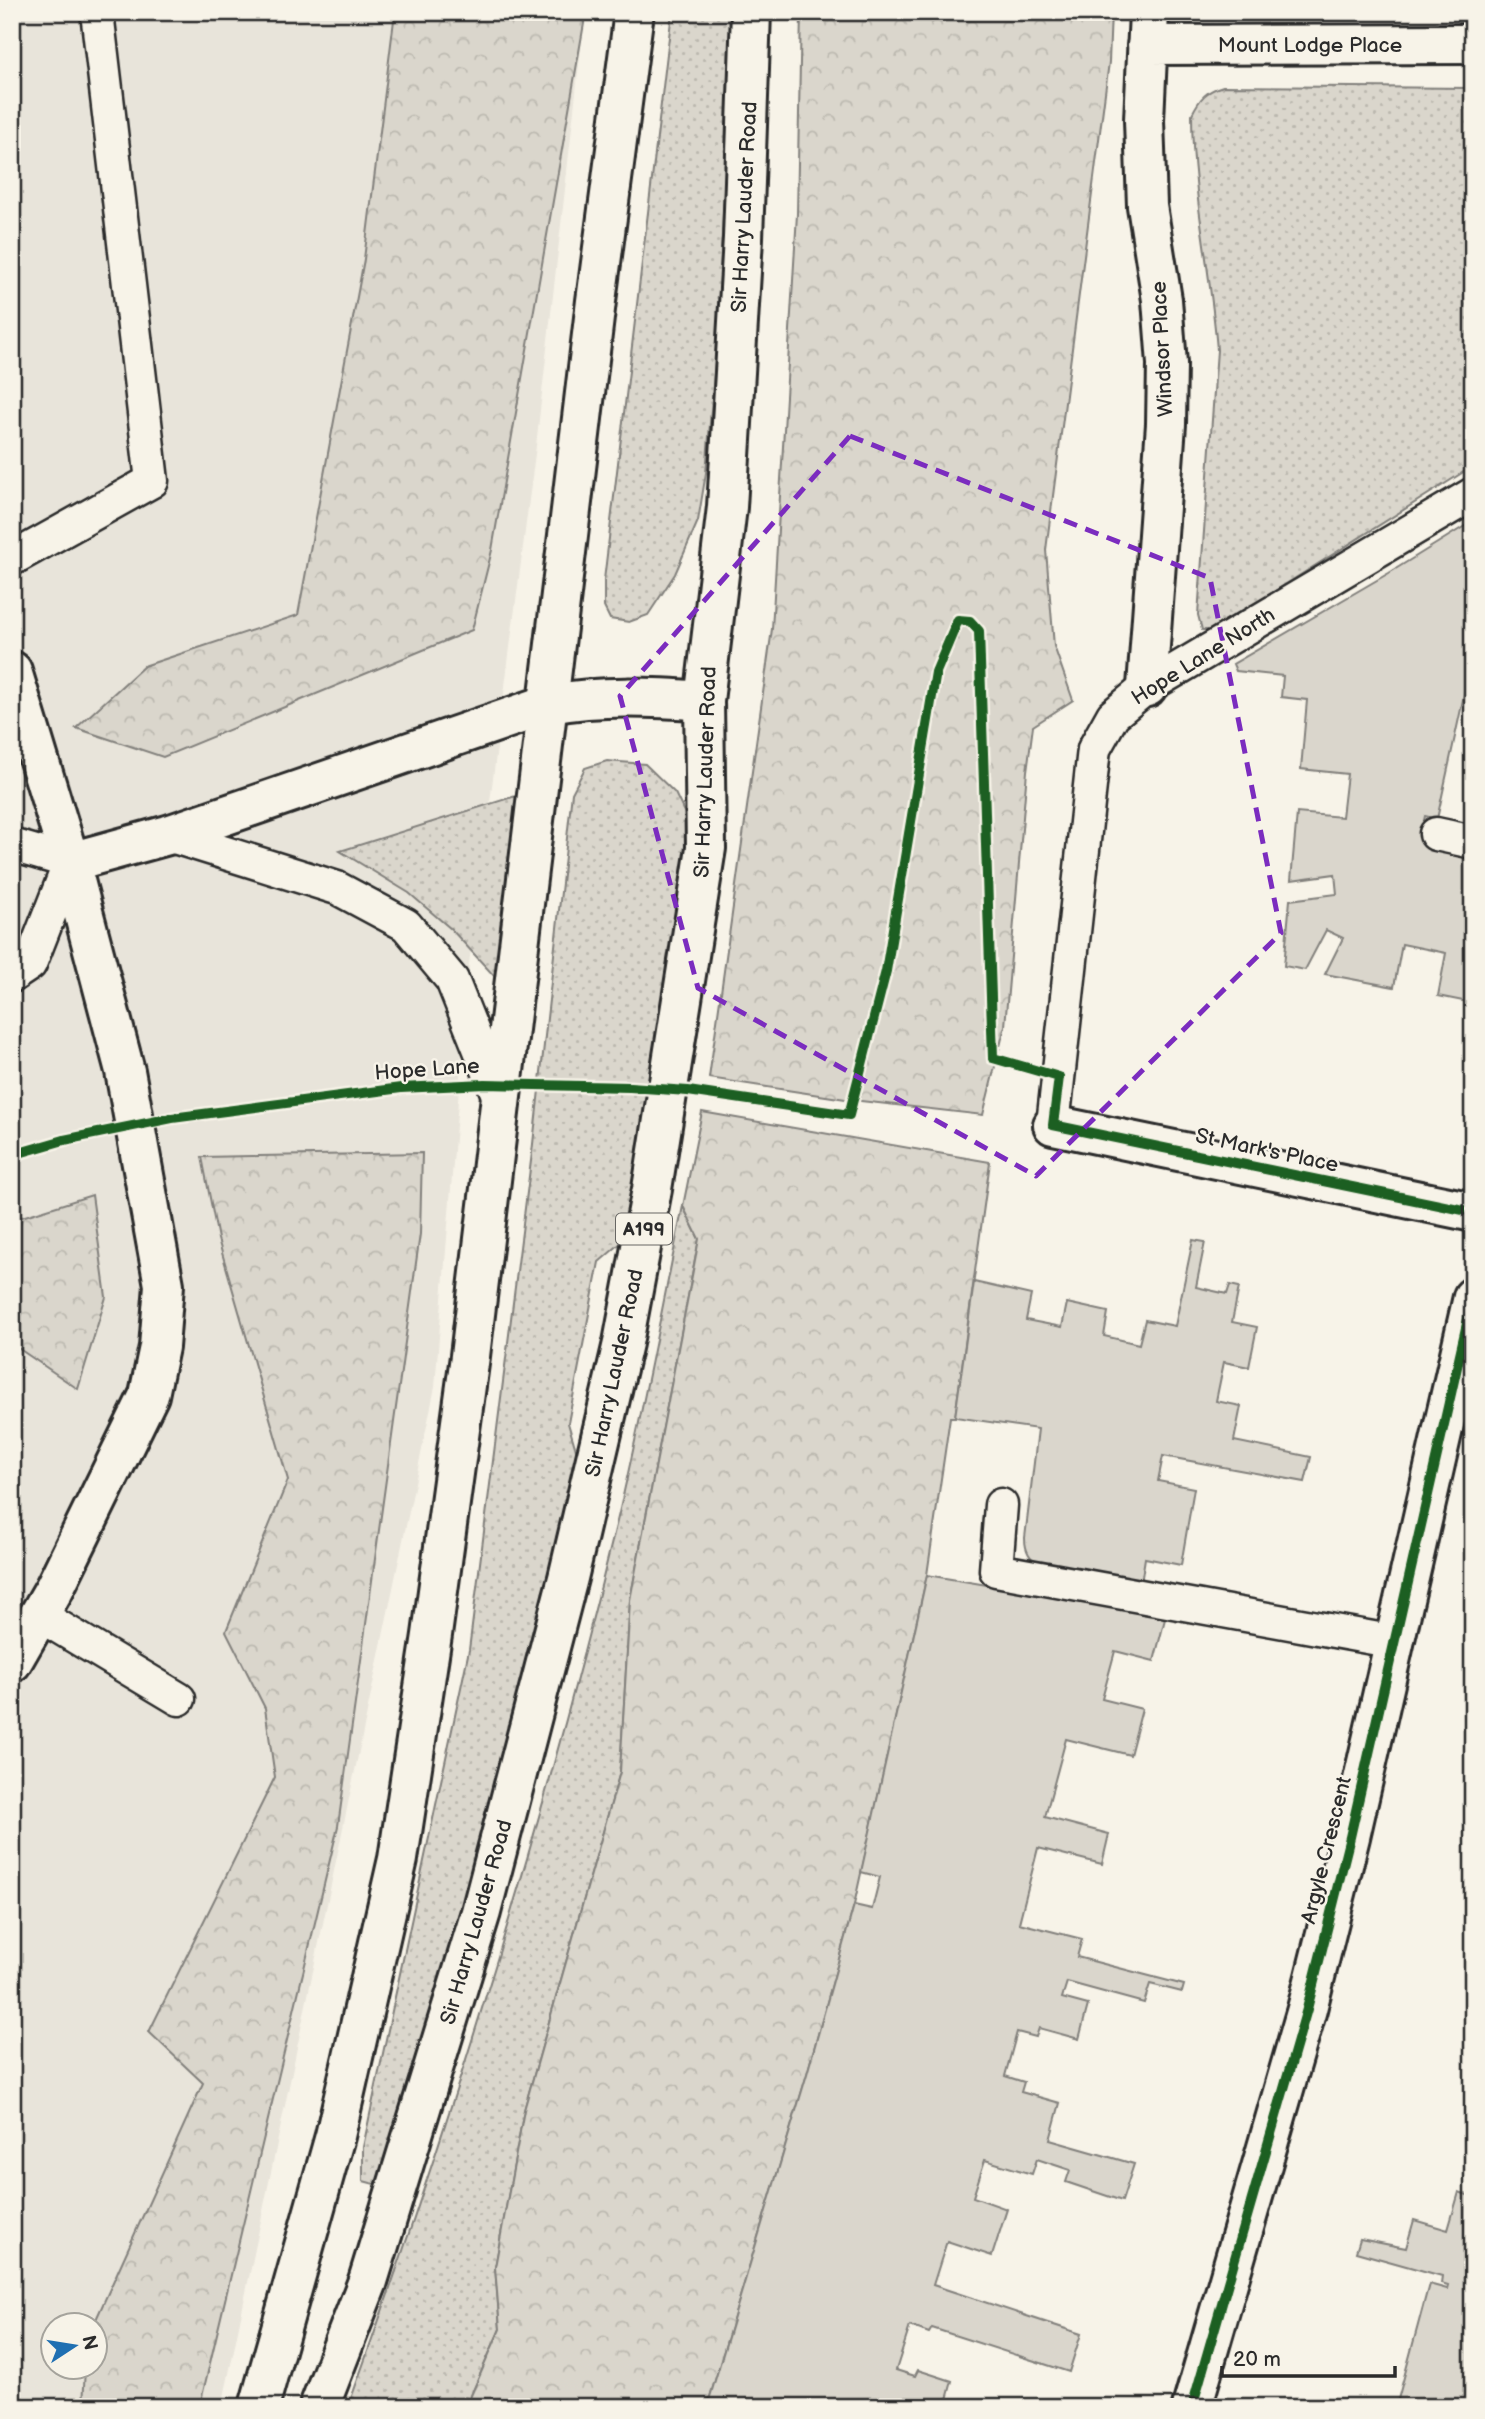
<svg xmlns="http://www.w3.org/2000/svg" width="1485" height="2419" font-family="'Balsamiq Sans',sans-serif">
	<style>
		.built { fill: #e8e4da; fill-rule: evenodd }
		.grass { fill: url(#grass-dots); stroke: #82807c; stroke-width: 2 }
		.forest { fill: url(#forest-crowns); stroke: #82807c; stroke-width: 2 }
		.garden { fill: #dad6cc; stroke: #82807c; stroke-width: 2 }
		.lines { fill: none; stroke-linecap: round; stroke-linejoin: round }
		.service-casing { stroke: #2b2b2b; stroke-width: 37 }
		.minor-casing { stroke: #2b2b2b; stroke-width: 44 }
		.primary-casing { stroke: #2b2b2b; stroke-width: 44 }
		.service { stroke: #f7f3e8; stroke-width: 32 }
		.minor { stroke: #f7f3e8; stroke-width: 38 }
		.primary { stroke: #f7f3e8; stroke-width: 38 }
		.cycleway-casing { stroke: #f7f3e8; stroke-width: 15 }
		.cycleway { stroke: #1b5e20; stroke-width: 10 }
		.marked { fill: none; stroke: #7b2cbf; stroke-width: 5; stroke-dasharray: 14 9; stroke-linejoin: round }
		.labels { text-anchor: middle; stroke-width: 5; stroke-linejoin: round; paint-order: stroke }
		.shield { fill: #f7f3e8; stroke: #686764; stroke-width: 2 }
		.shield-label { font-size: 19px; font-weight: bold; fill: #2b2b2b }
		.street-label { font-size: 21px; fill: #2b2b2b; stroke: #f7f3e8 }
	</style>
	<defs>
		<pattern id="grass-dots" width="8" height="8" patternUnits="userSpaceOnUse" patternTransform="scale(1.75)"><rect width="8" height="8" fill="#dad6cc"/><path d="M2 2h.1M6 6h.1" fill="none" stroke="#bbb8af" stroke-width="1.8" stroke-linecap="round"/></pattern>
		<pattern id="forest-crowns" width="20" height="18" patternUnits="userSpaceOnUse" patternTransform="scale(1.75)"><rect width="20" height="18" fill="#dad6cc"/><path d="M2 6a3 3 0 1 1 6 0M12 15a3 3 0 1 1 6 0" fill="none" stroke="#bbb8af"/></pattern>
	</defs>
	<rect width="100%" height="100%" fill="#f7f3e8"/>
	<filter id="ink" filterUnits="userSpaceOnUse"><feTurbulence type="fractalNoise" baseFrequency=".0143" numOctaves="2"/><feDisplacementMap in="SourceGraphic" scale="14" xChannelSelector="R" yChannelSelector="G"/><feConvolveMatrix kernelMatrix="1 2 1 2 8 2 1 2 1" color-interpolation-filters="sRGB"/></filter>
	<g filter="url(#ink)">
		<!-- built -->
		<path class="built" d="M12,12H585L536,446L469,964L435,1387L222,2407H12ZM52,2324H94V2366H52Z"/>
		<!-- grass -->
		<path class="grass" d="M672,12H733L717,336L706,473L698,521L675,574L648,615L629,622L610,619L604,607V580Z
			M1223,86L1473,88V466L1218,627L1213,630H1202L1198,615L1217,350C1211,271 1192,193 1192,114C1200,98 1206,91 1223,86Z
			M607,761L645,764L675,793L686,816L697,857L636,1230L599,1262L568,1423L584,1477L537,1675L382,2186L363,2181V2147L469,1650L532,1153L572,793L585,768Z
			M519,795L496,978L451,929L409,893L340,851Z
			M683,1206L699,1239L630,1600L620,1772L524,2110L495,2267L500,2329L466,2407H348C454,2114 546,1815 619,1513C643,1411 662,1308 683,1206Z"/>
		<!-- forest -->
		<path class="forest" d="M395,12H586L492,550L472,630L163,757L76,728L144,666L298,615L364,259Z
			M801,12H1111L1109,62L1046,550L1054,646L1073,700L1033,726L1027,771L1005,1026L983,1115L852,1100L709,1078L772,629L797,214Z
			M702,1112L990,1162L955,1417H950L927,1575L854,1905L807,2074L707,2407H466L500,2329L495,2267L524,2110L620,1772L630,1600L699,1239L683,1206Z
			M422,1153L420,1234L338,1826L200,2405L83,2407L85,2367L94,2366V2324L203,2083L149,2032L275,1777L265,1708L226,1631L288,1480L218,1239L202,1157Z
			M92,1195L106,1297L78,1389L12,1344V1220Z"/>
		<!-- garden -->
		<path class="garden" d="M1473,521V654L1437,819L1425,816L1421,834L1429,849L1473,858V1003L1438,996L1446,953L1402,944L1394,987L1325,974L1343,938L1326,930L1305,970L1284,966L1290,900L1337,894L1335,874L1291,880L1297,813L1342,817L1347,774L1301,769L1307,700L1281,697L1283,676L1236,671L1233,664L1389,573Z
			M1193,1240L1205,1242L1196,1287L1227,1294L1230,1285L1239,1287L1232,1322L1257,1327L1249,1367L1224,1362L1216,1401L1241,1406L1234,1441L1311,1457L1305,1482L1163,1456L1158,1481L1194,1488L1181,1565L1145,1558L1141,1583L1040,1566C1030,1558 1025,1552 1025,1538L1038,1429L955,1417L974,1282L1031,1295L1026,1320L1062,1327L1067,1303L1108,1312L1104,1336L1139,1344L1145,1320L1175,1326Z
			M927,1575L1166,1615L1154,1661L1115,1651L1102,1699L1142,1709L1130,1755L1066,1739L1045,1817L1109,1834L1102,1864L1038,1848L1019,1923L1082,1939L1077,1957L1184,1985L1182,1992L1150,1984L1144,2003L1067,1982L1062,1998L1088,2005L1079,2039L1039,2028L1036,2037L1017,2032L1005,2076L1024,2082L1021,2092L1060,2103L1050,2140L1134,2164L1122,2201L1066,2182L1070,2170L1037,2159L1032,2174L985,2160L973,2197L1007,2209L992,2256L947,2241L933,2285L1081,2334L1069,2372L932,2328L929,2333L910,2326L896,2370L915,2376L918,2370L952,2381L945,2407H707L807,2074L854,1905L872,1909L880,1877L861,1872Z
			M1459,2192L1473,2197V2407H1396L1429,2284L1447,2289L1448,2285L1441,2283L1442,2276L1356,2252L1360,2239L1406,2248L1414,2220L1448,2230Z"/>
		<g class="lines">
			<defs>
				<path id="service" d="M12,559L152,481L97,12
					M1436,834L1473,842
					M168,835L337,888L406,925L452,980L500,1100
					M12,845L70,862L30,964L12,976
					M1053,1125L1094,749L1113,715L1147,687L1473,494
					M1001,1505L996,1570L1395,1642
					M39,1615L179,1699"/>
				<path id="minor" d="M1147,45L1473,44
					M12,671L70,862L125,1071L164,1285L159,1347L149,1395L54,1589L12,1662
					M1147,687L1166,424L1167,364L1162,300L1147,206L1144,120L1149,12
					M70,862L168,835L549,704C601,695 651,697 704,701
					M1053,1125L1473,1212
					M1192,2407L1307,2009L1350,1837L1473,1297"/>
				<path id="primary" d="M259,2407L335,2136L398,1859L432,1635L470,1356L596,301L634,12
					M319,2407L368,2281L481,1912L568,1578L623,1343L652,1189L706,848L704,701L727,507L743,238L751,12"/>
			</defs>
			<!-- service casing -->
			<use href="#service" class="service-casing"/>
			<!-- minor casing -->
			<use href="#minor" class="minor-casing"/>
			<!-- primary casing -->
			<use href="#primary" class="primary-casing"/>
			<!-- service -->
			<use href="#service" class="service"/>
			<!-- minor -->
			<use href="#minor" class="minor"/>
			<!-- primary -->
			<use href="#primary" class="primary"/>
			<defs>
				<path id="cycleway" d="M12,1155L64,1140L172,1118L401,1088L485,1084L630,1087L688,1091L849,1115L886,971L936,672L958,620L970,621L979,631L993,1058L1059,1077L1053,1125L1473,1212
					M1192,2407L1307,2009L1350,1837L1473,1297"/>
			</defs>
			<!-- cycleway casing -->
			<use href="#cycleway" class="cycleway-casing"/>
			<!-- cycleway -->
			<use href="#cycleway" class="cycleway"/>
		</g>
	</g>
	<!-- marked area -->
	<path class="marked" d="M850,436L1210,578L1281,933L1036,1176L698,988L620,696Z"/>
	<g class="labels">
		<!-- shield labels -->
		<rect class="shield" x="616" y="1213.5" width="56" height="31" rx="5"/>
		<g class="shield-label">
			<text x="644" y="1236">A199</text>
		</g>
		<!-- street labels -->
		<g class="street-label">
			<text x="1310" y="52">Mount Lodge Place</text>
			<text transform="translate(744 207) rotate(-87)" y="7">Sir Harry Lauder Road</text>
			<text transform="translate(1162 349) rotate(-93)" y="7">Windsor Place</text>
			<text transform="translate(1203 656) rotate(-32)" y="7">Hope Lane North</text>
			<text transform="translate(705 772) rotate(-88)" y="7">Sir Harry Lauder Road</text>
			<text transform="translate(427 1069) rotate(-4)" y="7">Hope Lane</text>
			<text transform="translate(1267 1150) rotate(12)" y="7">St Mark's Place</text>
			<text transform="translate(614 1373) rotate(-78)" y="7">Sir Harry Lauder Road</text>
			<text transform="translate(1326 1850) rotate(-76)" y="7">Argyle Crescent</text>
			<text transform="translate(476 1922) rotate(-74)" y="7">Sir Harry Lauder Road</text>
		</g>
	</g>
	<!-- margin -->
	<rect width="1485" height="2419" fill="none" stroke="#f7f3e8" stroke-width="42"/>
	<rect x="21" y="21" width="1443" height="2377" fill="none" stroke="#2b2b2b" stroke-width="2.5" filter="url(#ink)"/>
	<!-- north arrow -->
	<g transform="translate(74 2346) rotate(78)"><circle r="33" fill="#f7f3e8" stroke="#a5a39c" stroke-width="2"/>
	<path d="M0-5L12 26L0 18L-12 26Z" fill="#1f6fb2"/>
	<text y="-10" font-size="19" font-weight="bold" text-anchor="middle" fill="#2b2b2b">N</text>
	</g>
	<!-- scale -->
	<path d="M1222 2366v10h173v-10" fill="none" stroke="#2b2b2b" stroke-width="3.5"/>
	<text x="1233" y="2366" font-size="21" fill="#2b2b2b" stroke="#f7f3e8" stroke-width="5" paint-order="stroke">20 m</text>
</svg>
